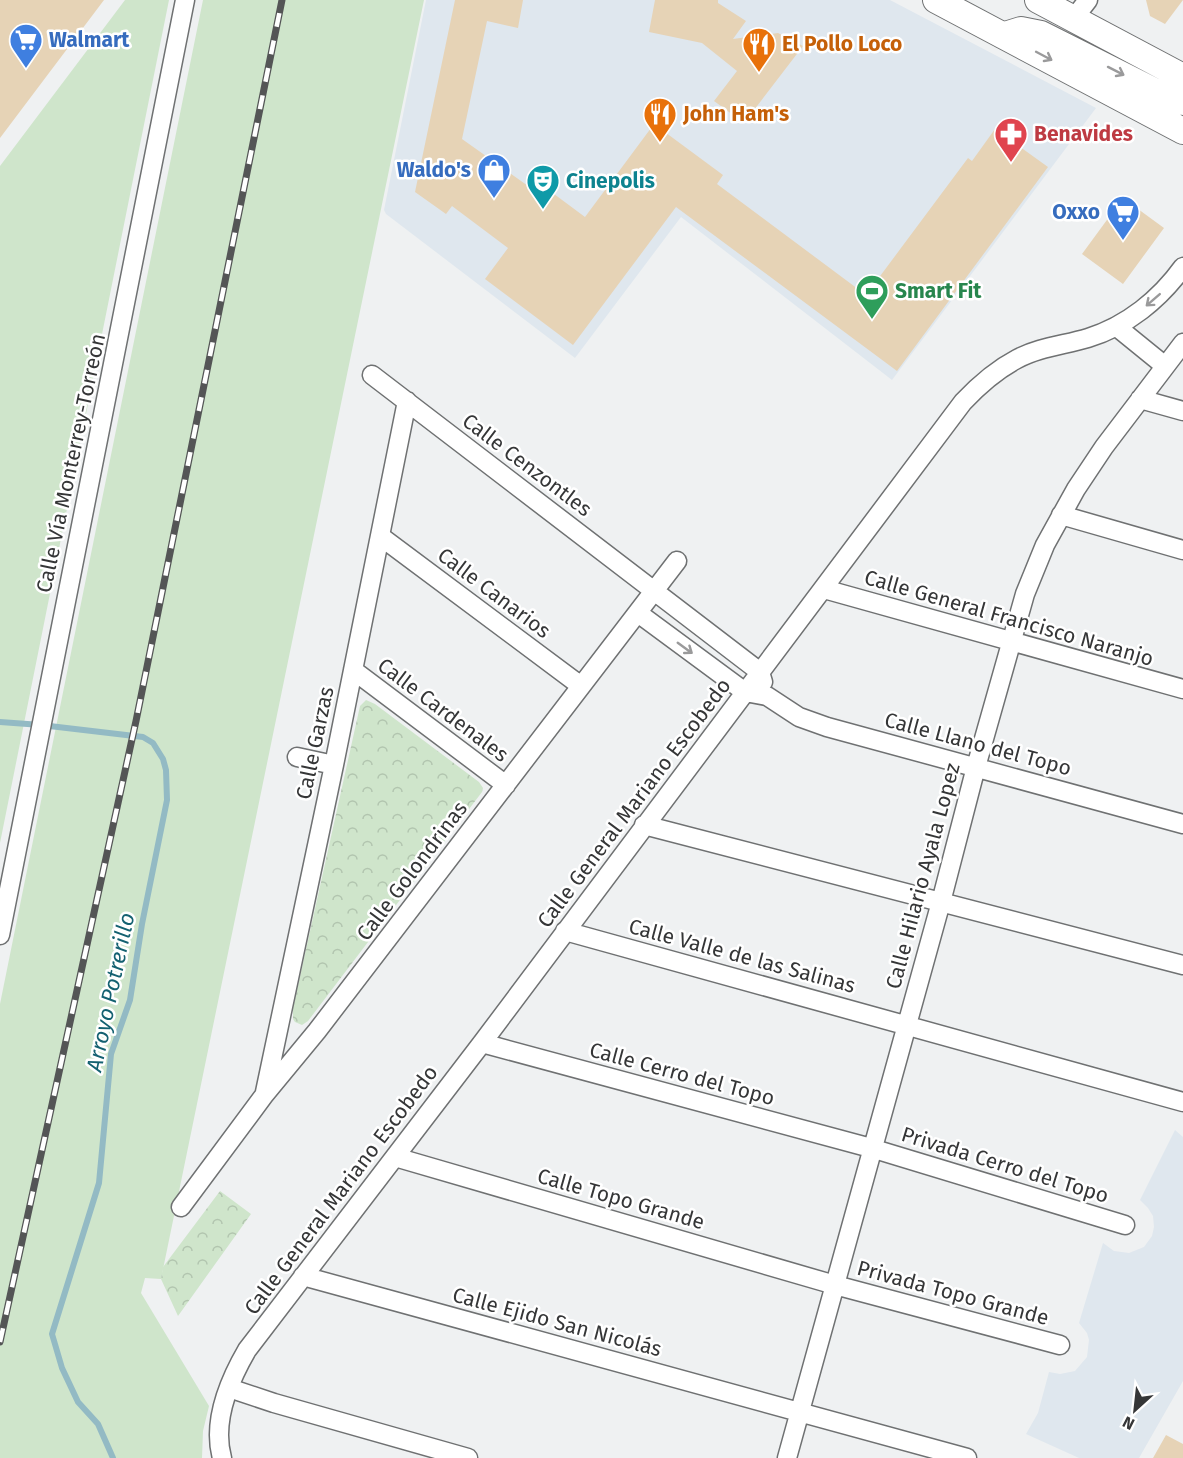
<svg xmlns="http://www.w3.org/2000/svg" width="1183" height="1458" font-family="'Fira Sans',sans-serif">
	<style>
		.built { fill: #dfe7ee }
		.grass { fill: #cfe5cb }
		.park { fill: url(#park-crowns) }
		.lines { fill: none; stroke-linecap: round; stroke-linejoin: round }
		.stream { stroke: #93bac4; stroke-width: 6 }
		.building { fill: #e6d3b6 }
		.minor-casing { stroke: #6f7172; stroke-width: 21 }
		.secondary-casing { stroke: #6f7172; stroke-width: 28 }
		.minor { stroke: #fff; stroke-width: 18 }
		.secondary { stroke: #fff; stroke-width: 26 }
		.rail-casing { stroke: #545556; stroke-width: 7 }
		.rail { stroke: #fff; stroke-width: 4.5; stroke-dasharray: 14; stroke-linecap: butt }
		.oneway { stroke: #9a9a9b }
		.labels { text-anchor: middle; stroke-width: 5; stroke-linejoin: round; paint-order: stroke }
		.shop-label { font-size: 21px; font-weight: bold; fill: #366cbe; stroke: #fff; text-anchor: end }
		.food-label { font-size: 21px; font-weight: bold; fill: #c56008; stroke: #fff; text-anchor: start }
		.health-label { font-size: 21px; font-weight: bold; fill: #be3a42; stroke: #fff; text-anchor: start }
		.culture-label { font-size: 21px; font-weight: bold; fill: #0d838f; stroke: #fff; text-anchor: start }
		.leisure-label { font-size: 21px; font-weight: bold; fill: #27864d; stroke: #fff; text-anchor: start }
		.street-label { font-size: 21px; fill: #353637; stroke: #fff }
		.water-label { font-size: 22px; font-style: italic; fill: #146171; stroke: #fff }
	</style>
	<defs>
		<pattern id="park-crowns" width="20" height="18" patternUnits="userSpaceOnUse" patternTransform="scale(1.5)"><rect width="20" height="18" fill="#cfe5cb"/><path d="M2 6a3 3 0 1 1 6 0M12 15a3 3 0 1 1 6 0" fill="none" stroke="#b2c5af"/></pattern>
	</defs>
	<rect width="100%" height="100%" fill="#eff1f2"/>
	<!-- built -->
	<path class="built" d="M426,0H890L1096,108L892,380L681,217L575,358L386,214L384,210Z
		M1175,1130L1183,1137V1381L1139,1458H1079L1026,1434L1038,1413L1049,1372L1060,1374L1075,1371L1087,1357L1089,1340L1087,1333L1079,1323L1103,1243L1114,1251L1129,1253L1144,1247L1152,1236L1154,1227L1153,1216L1148,1208L1140,1200Z"/>
	<!-- grass -->
	<path class="grass" d="M125,0H169L0,843V166Z
		M203,0H424L161,1279L145,1278L141,1293L209,1406L203,1431L202,1458H0V1004Z"/>
	<!-- park -->
	<path class="park" d="M366,700L375,704L479,782L483,788L482,792L308,1021L302,1025L295,1022L293,1019V1008L360,706Z
		M220,1191L251,1214L178,1316L161,1279L163,1267Z"/>
	<g class="lines">
		<!-- stream -->
		<path class="stream" d="M0,722L41,725L143,737L153,743L163,759L166,770L167,800L142,924L130,1000L111,1054L99,1183L52,1334L62,1368L78,1402L98,1424L113,1458"/>
	</g>
	<!-- building -->
	<path class="building" d="M0,0H104L0,138Z
		M455,0H523L518,28L487,21L462,139L545,198L550,191L585,217L654,124L723,175L717,184L866,295L968,158L972,161L995,129L1048,167L897,371L676,207L573,345L485,279L508,248L452,206L446,214L415,192Z
		M655,0H718V3L746,21L733,39L778,33L803,46L744,123L714,101L737,71L702,43L649,32Z
		M1146,0H1183L1165,24L1150,16Z
		M1123,198L1164,228L1123,284L1082,254Z
		M1166,1435L1183,1444V1458H1153Z"/>
	<g class="lines">
		<defs>
			<path id="minor" d="M1074,18L1088,0
				M1117,327L1165,366
				M372,375L760,672L763,682
				M1140,399L1183,411
				M1061,515L1183,550
				M380,536L581,686
				M824,589L1183,689
				M638,613L745,692L767,696L799,717L827,727L1183,824
				M353,670L506,785
				M297,757L334,765
				M644,825L1183,965
				M565,931L1183,1102
				M0,935L185,0
				M482,1043L871,1148L1125,1225
				M265,1092L334,765L407,401
				M395,1157L835,1285L1060,1345
				M181,1207L265,1094L317,1031L677,561
				M303,1276L967,1458
				M229,1388L274,1403L468,1458
				M222,1458C212,1422 229,1381 247,1350L482,1043L963,402C979,385 996,370 1017,359C1039,347 1065,345 1088,338C1127,326 1160,299 1183,267
				M787,1458L941,902L976,767L1025,594L1045,545L1076,489L1104,447L1183,343"/>
			<path id="secondary" d="M936,0L1183,131
				M1038,0L1183,77
				M1005,35L1021,30L1041,34L1168,98L1183,102"/>
		</defs>
		<!-- minor casing -->
		<use href="#minor" class="minor-casing"/>
		<!-- secondary casing -->
		<use href="#secondary" class="secondary-casing"/>
		<!-- minor -->
		<use href="#minor" class="minor"/>
		<!-- secondary -->
		<use href="#secondary" class="secondary"/>
		<defs>
			<path id="rail" d="M0,1342L136,721L282,0"/>
		</defs>
		<!-- rail casing -->
		<use href="#rail" class="rail-casing"/>
		<!-- rail -->
		<use href="#rail" class="rail"/>
	</g>
	<!-- one-way arrows -->
	<defs><path id="oneway-shaft" d="M-6 0H5M1.5-3L5.5 0L1.5 3" fill="none" stroke-width="1.6" stroke-linecap="round" stroke-linejoin="round" transform="scale(1.5)"/></defs>
	<g class="oneway">
		<use href="#oneway-shaft" transform="translate(1044 56) rotate(28)"/>
		<use href="#oneway-shaft" transform="translate(1116 71) rotate(27)"/>
		<use href="#oneway-shaft" transform="translate(1153 300) rotate(139)"/>
		<use href="#oneway-shaft" transform="translate(685 648) rotate(36)"/>
	</g>
	<!-- icons -->
	<defs>
		<symbol id="supermarket-pin" viewBox="-11 -11 22 30"><path d="M0 17L-7.5 6A9.5 9.5 0 1 1 7.5 6Z" fill="#3f7fe0" stroke="#fff"/><path d="M-6-5.5h2.5l.6 2H6L4.5 2H-2.5L-4.4-4H-6ZM-1.5 3.2a1.3 1.3 0 1 0 .1 0ZM3 3.2a1.3 1.3 0 1 0 .1 0Z" fill="#fff"/></symbol>
		<symbol id="restaurant-pin" viewBox="-11 -11 22 30"><path d="M0 17L-7.5 6A9.5 9.5 0 1 1 7.5 6Z" fill="#e8710a" stroke="#fff"/><path d="M-5-6h1v4h1v-4h1v4h1v-4h1v5L-1.5 .5V6h-2V.5L-5-1ZM5-6V6H3V1.5H1.5Q1.5-4 5-6Z" fill="#fff"/></symbol>
		<symbol id="pharmacy-pin" viewBox="-11 -11 22 30"><path d="M0 17L-7.5 6A9.5 9.5 0 1 1 7.5 6Z" fill="#e0444e" stroke="#fff"/><path d="M-2-6h4v4h4v4h-4v4h-4v-4h-4v-4h4Z" fill="#fff"/></symbol>
		<symbol id="shop-pin" viewBox="-11 -11 22 30"><path d="M0 17L-7.5 6A9.5 9.5 0 1 1 7.5 6Z" fill="#3f7fe0" stroke="#fff"/><path d="M-5-2.5h2.3a2.7 3.5 0 0 1 5.4 0H5L5.5 6h-11ZM-1.5-2.5h3a1.5 2.3 0 0 0-3 0Z" fill="#fff"/></symbol>
		<symbol id="theatre-pin" viewBox="-11 -11 22 30"><path d="M0 17L-7.5 6A9.5 9.5 0 1 1 7.5 6Z" fill="#0f9aa8" stroke="#fff"/><path d="M-5-5.5Q0-4 5-5.5V0Q5 5 0 6Q-5 5-5 0ZM-3.3-2.5H-1v1.5H-3.3ZM1-2.5H3.3v1.5H1ZM-2.8 1Q0 5.5 2.8 1Z" fill="#fff"/></symbol>
		<symbol id="stadium-pin" viewBox="-11 -11 22 30"><path d="M0 17L-7.5 6A9.5 9.5 0 1 1 7.5 6Z" fill="#2e9e5b" stroke="#fff"/><path d="M0-5a6.5 5 0 1 0 0 10a6.5 5 0 1 0 0-10ZM-3.5-1.8h7v3.6h-7Z" fill="#fff"/></symbol>
	</defs>
	<g fill-rule="evenodd">
		<use href="#supermarket-pin" x="7" y="21" width="38" height="52"/>
		<use href="#restaurant-pin" x="740" y="25" width="38" height="52"/>
		<use href="#restaurant-pin" x="641" y="95" width="38" height="52"/>
		<use href="#pharmacy-pin" x="992" y="115" width="38" height="52"/>
		<use href="#shop-pin" x="475" y="151" width="38" height="52"/>
		<use href="#theatre-pin" x="524" y="162" width="38" height="52"/>
		<use href="#supermarket-pin" x="1104" y="193" width="38" height="52"/>
		<use href="#stadium-pin" x="853" y="272" width="38" height="52"/>
	</g>
	<g class="labels">
		<!-- shop labels -->
		<g class="shop-label">
			<text x="49" y="47" text-anchor="start">Walmart</text>
			<text x="471" y="177">Waldo's</text>
			<text x="1100" y="219">Oxxo</text>
		</g>
		<!-- food labels -->
		<g class="food-label">
			<text x="782" y="51">El Pollo Loco</text>
			<text x="683" y="121">John Ham's</text>
		</g>
		<!-- health labels -->
		<g class="health-label">
			<text x="1034" y="141">Benavides</text>
		</g>
		<!-- culture labels -->
		<g class="culture-label">
			<text x="566" y="188">Cinepolis</text>
		</g>
		<!-- leisure labels -->
		<g class="leisure-label">
			<text x="895" y="298">Smart Fit</text>
		</g>
		<!-- street labels -->
		<g class="street-label">
			<text transform="translate(71 463) rotate(-78)" y="7">Calle Vía Monterrey-Torreón</text>
			<text transform="translate(527 465) rotate(37)" y="7">Calle Cenzontles</text>
			<text transform="translate(494 593) rotate(37)" y="7">Calle Canarios</text>
			<text transform="translate(1009 618) rotate(16)" y="7">Calle General Francisco Naranjo</text>
			<text transform="translate(443 710) rotate(37)" y="7">Calle Cardenales</text>
			<text transform="translate(315 743) rotate(-78)" y="7">Calle Garzas</text>
			<text transform="translate(978 744) rotate(15)" y="7">Calle Llano del Topo</text>
			<text transform="translate(634 803) rotate(-53)" y="7">Calle General Mariano Escobedo</text>
			<text transform="translate(412 871) rotate(-53)" y="7">Calle Golondrinas</text>
			<text transform="translate(923 876) rotate(-75)" y="7">Calle Hilario Ayala Lopez</text>
			<text transform="translate(742 956) rotate(15)" y="7">Calle Valle de las Salinas</text>
			<text transform="translate(682 1074) rotate(15)" y="7">Calle Cerro del Topo</text>
			<text transform="translate(1005 1165) rotate(17)" y="7">Privada Cerro del Topo</text>
			<text transform="translate(341 1190) rotate(-53)" y="7">Calle General Mariano Escobedo</text>
			<text transform="translate(621 1199) rotate(16)" y="7">Calle Topo Grande</text>
			<text transform="translate(953 1293) rotate(15)" y="7">Privada Topo Grande</text>
			<text transform="translate(557 1322) rotate(15)" y="7">Calle Ejido San Nicolás</text>
		</g>
		<!-- water labels -->
		<g class="water-label">
			<text transform="translate(110 992) rotate(-78)" y="8">Arroyo Potrerillo</text>
		</g>
	</g>
	<!-- north arrow -->
	<g transform="translate(1135 1410) rotate(207)" stroke="#ffffff" stroke-width="4.5" paint-order="stroke">
	<path d="M0-4.5L10 22L0 15L-10 22Z" fill="#353637"/>
	<text y="-9" font-size="16" font-weight="bold" text-anchor="middle" fill="#353637">N</text>
	</g>
</svg>
